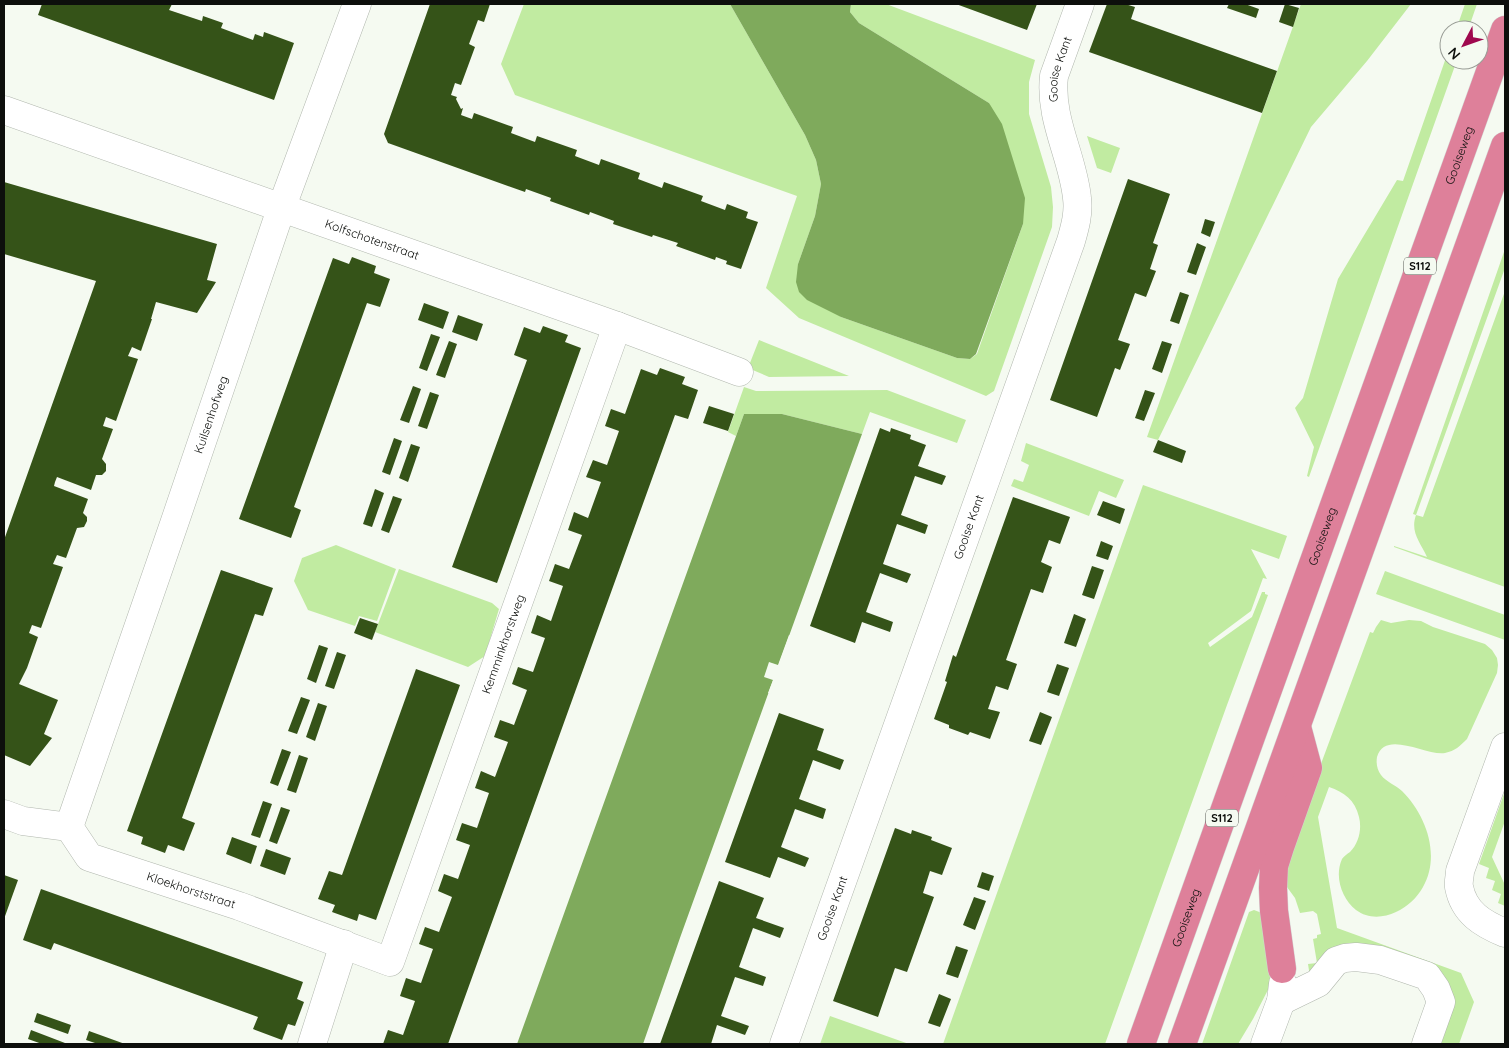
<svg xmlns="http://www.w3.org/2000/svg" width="1509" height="1048" font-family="Quicksand,sans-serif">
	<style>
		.green { fill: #c1eba1 }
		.water { fill: #7faa5c }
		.pier { fill: #f5faf1 }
		.building { fill: #355318 }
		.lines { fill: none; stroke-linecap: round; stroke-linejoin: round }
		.minor-casing { stroke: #b1b7ae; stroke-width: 29 }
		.highway-casing { stroke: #d3d4d3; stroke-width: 29 }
		.minor { stroke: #fff; stroke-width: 28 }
		.highway { stroke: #de809a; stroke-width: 28 }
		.labels { text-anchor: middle; stroke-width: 5; stroke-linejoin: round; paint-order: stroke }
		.shield { fill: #f5faf1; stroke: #535651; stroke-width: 1 }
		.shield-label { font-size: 11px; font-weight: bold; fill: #0d0f0c }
		.street-label { font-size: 12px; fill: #0d0f0c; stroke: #f5faf1 }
	</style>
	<rect width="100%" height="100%" fill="#f5faf1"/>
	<!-- green -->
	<path class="green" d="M524,4H730L805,135L816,160L821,184L815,216L798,264L841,317L957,358L970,359L977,354L1023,224L989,103L859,23L850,12L851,4H886L1035,60L1029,82V114L1051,187L1053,207L1052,227L994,391L986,396L799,318L766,288L797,196L515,95L501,64Z
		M1301,4H1411L1367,61L1311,127L1158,440L1147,437Z
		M1465,4H1477L1468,30H1456Z
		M1449,49V60H1457L1309,477L1307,476L1314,447L1295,408L1303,398L1338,279L1397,180L1403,181Z
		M1087,136L1120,148L1111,173L1097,168Z
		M1505,249V268L1416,515L1423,517L1505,291V587L1394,547V546L1427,557C1420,542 1410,532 1416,515L1413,514Z
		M759,340L849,376L769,377L748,368Z
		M744,387L756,391L887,390L966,420L957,443L870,412L862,434L782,414H744L736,436L728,432Z
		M1026,443L1124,480L1116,498L1099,491L1089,516L1011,486L1014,479L1023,482L1029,465L1021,461Z
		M1143,485L1287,536L1279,559L1251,549L1267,579L1263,578L1251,611L1208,643L1210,647L1252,617L1262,592H1265V594L1268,595L1227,705L1105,1044H943Z
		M336,545L396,569L377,621L359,616L355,626L308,610L294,581L302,558Z
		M399,569L492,603L499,609L485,656L468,667L375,632Z
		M1385,571L1505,615V640L1376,594Z
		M1381,620L1391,623L1409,620L1421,621L1433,627L1485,644L1492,650L1497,658L1498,665L1497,673L1467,739C1460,746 1455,751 1445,753C1426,756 1385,729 1377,757C1376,763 1377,770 1381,775C1386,782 1396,785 1402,791C1426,815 1441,855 1423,887C1417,898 1407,907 1396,912C1383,918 1368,919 1356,910C1342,899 1334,877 1342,859C1344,856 1347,854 1350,852C1359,843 1362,829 1359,817C1355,800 1344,792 1329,787L1318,817L1337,928L1461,973L1474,1002L1459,1044H1436L1450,998L1360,948L1310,977L1308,964L1317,963L1313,939L1317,938V935L1321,934L1317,914L1313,911L1300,913L1295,898L1284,883L1299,823L1370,632L1373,633L1376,627Z
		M1505,791V821L1492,857L1505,885V906L1498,903L1501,894L1492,890L1495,881L1486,878L1489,868L1479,864Z
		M1254,910L1262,913L1272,982L1253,1019L1238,1044H1202L1249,912Z
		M830,1016L909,1044H820Z"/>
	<!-- water -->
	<path class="water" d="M730,4H851L850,12L859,23L989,103L1002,124L1025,198L1023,224L976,354L970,359L957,358L841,317L807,300L799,292L796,282L798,264L815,216L821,184L816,160L805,135Z
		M744,414H782L862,434L681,935L643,1044H517Z"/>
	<!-- pier -->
	<path class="pier" d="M789,635L792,636L771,694L768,693L773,680L764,677L769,662L778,665Z"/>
	<!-- building -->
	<path class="building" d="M42,4H172L169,10L202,21L203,16L223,23L221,28L253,40L255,34L263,37L264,32L294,43L274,100L38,15Z
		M430,4H490L484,22L478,20L469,44L475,47L461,85L455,83L451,95L457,97L456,99L461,109L463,108L461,115L472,119L474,113L513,127L511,133L535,142L537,136L577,150L575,156L599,165L601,159L640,173L638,179L662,188L664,182L703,196L701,201L725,210L727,204L748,212L746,218L758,222L741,269L726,264L727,261L716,257L715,260L676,246L678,243L653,235L652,237L613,224L614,221L590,212L589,215L550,201L551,198L526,189L525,192L388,143L384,134Z
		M956,4H1037L1027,30Z
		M1107,4H1125L1135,7L1131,19L1277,71L1262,113L1089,52Z
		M1229,4H1245L1259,9L1256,18L1227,8Z
		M1285,4L1299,8L1293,27L1279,22Z
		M1128,179L1170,194L1153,243L1158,245L1150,269L1156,271L1146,297L1135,293L1118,340L1130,344L1120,370L1115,368L1097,417L1050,400Z
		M4,182L217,244L207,280L216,282L197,313L156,302L151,319H152L141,351L132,347L128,356L138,359L116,421L106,417L103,426L113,429L102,459L106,464V471L102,475H96L91,490L57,477L55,482L54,486L88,499L83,513L87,517V521L84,527L77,528L66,558L57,555L53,564L63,567L41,628L32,625L29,633L38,637L27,668L19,684L58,700L44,734L52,738L30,766L4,755V540L96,281L4,254Z
		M1205,219L1215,222L1210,237L1201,233Z
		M1197,243L1206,247L1196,275L1187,272Z
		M352,257L376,266L374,273L390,279L380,307L367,303L294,507L301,510L291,538L239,519L333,258L349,264Z
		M1180,292L1189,295L1179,324L1170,321Z
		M424,303L449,312L443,329L418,320Z
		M458,315L483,324L477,341L452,332Z
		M543,326L568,335L565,342L581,348L497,583L452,567L527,360L514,355L524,327L540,333Z
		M431,334L440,337L427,371L419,368Z
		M449,341L457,344L445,378L436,375Z
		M1162,341L1172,344L1162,373L1152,369Z
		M660,368L685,377L682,384L698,390L688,419L675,415L448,1044H383L388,1030L403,1035L415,1001L400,996L406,978L421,983L433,949L419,944L425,927L439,932L452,897L438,891L444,874L458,879L470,845L456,840L462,823L477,828L489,793L475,788L481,771L495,777L508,742L494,737L500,720L514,725L527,690L512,684L518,667L533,672L545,638L531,633L537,615L551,621L563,586L549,581L555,564L569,569L582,535L568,530L574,512L588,518L601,482L586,477L593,460L607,465L619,431L605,426L611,409L625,414L641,369L657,375Z
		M413,386L421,389L409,423L400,420Z
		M1145,390L1155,393L1144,421L1135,418Z
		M430,392L439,395L427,429L418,426Z
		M709,406L734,414L728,431L703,423Z
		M880,428L890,432L891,428L911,435L910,439L926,445L918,466L946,476L942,485L915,476L901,515L928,525L925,534L897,524L883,564L911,574L907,583L880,573L866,612L893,622L890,632L862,622L855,643L810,626Z
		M394,438L402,441L390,475L382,472Z
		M1158,440L1186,451L1182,463L1153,452Z
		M411,444L420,447L408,482L399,478Z
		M375,489L384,493L372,527L363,524Z
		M393,496L402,499L389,533L381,530Z
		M1013,497L1070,517L1060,544L1049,540L1041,562L1052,567L1043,593L1031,589L1006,660L1017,664L1008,690L996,686L988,709L1000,712L990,739L970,732L968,735L949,728V725L934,719L947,682L945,681L953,655L956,657Z
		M1103,501L1125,509L1120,524L1097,515Z
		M1101,541L1113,546L1108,560L1096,556Z
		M1092,566L1104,570L1094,599L1082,595Z
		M221,570L273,588L263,616L255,614L182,818L195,823L184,851L168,845L165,853L141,844L143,837L127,831Z
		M1074,614L1086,619L1076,647L1064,643Z
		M360,618L378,624L372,640L354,633Z
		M319,645L328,648L316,683L307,679Z
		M337,652L346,655L334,689L325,686Z
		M1057,664L1069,668L1059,696L1047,692Z
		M416,669L460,685L376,920L359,914L357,921L332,912L335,905L318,899L329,871L342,875Z
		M301,697L310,700L297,734L288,731Z
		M318,703L327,706L315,741L306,737Z
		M1040,712L1052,717L1041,745L1029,741Z
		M779,713L824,729L817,750L844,760L840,770L813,760L799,799L826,809L823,819L795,809L781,847L809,858L805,867L778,857L770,878L725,862Z
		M282,749L291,752L278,786L270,783Z
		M299,755L308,758L296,793L287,790Z
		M263,801L272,804L260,838L251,835Z
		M281,807L290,810L277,844L269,841Z
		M895,828L911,834L912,830L932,837L931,840L952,848L942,875L930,871L923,893L934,897L907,972L895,968L878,1017L833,1001Z
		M232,837L257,846L251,864L226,854Z
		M266,849L291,858L285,875L260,866Z
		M982,872L994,876L989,891L977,887Z
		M4,875L18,880L4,919Z
		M719,881L764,898L756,918L784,928L780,938L753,928L739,967L766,977L763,986L735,977L721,1016L749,1026L745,1035L717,1025L711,1044H660Z
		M41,889L303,982L297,999L304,1002L295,1026L288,1024L282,1040L253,1029L258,1017L54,943L51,950L23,940Z
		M974,897L986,901L975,930L963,925Z
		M956,946L968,950L958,978L946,974Z
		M939,994L951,999L940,1027L928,1023Z
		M37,1013L71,1025L68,1034L34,1022Z
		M31,1030L65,1043L64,1044H42L28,1039Z
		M89,1031L125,1044H98L86,1040Z"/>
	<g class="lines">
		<defs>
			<g id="minor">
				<path id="s1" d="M4,110L617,326L739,372"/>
				<path d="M1505,747L1460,871C1460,876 1458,882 1459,887C1464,913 1483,924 1505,933"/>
				<path id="s2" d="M4,814L23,821L69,827L89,857L239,906L390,962L617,326"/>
				<path id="s3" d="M69,827L174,524L281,209L357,4"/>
				<path d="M1281,1001L1318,983L1336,961L1345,958L1356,957L1380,960L1427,976L1436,989L1441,1002L1426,1044"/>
				<path d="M312,1044L344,944"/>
				<path id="s4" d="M784,1044L1071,241C1075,227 1079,213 1077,198C1073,157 1049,119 1054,76L1080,4"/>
				<path d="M1265,1044L1281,1001L1283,984"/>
			</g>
			<g id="highway">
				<path d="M1282,969L1274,911L1273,888L1274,866L1280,847L1308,768L1297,727"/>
				<path id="s5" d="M1141,1044C1262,706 1382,368 1505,30"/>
				<path d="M1182,1044L1505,146"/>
			</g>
		</defs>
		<!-- minor casing -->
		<use href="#minor" class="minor-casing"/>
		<!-- highway casing -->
		<use href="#highway" class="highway-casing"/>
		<!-- minor -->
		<use href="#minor" class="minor"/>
		<!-- highway -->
		<use href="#highway" class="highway"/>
	</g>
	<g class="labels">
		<!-- shield labels -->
		<g class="shield">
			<rect x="1404" y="257.5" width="32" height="17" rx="4"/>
			<rect x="1206" y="809.5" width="32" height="17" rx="4"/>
		</g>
		<g class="shield-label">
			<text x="1420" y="270">S112</text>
			<text x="1222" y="822">S112</text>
		</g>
		<!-- street labels -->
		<g class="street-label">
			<text dy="4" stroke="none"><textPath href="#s4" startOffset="1029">Gooise Kant</textPath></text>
			<text dy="4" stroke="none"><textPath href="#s5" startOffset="944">Gooiseweg</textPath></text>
			<text dy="4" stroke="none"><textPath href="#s1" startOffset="390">Kolfschotenstraat</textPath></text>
			<text dy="4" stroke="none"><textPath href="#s3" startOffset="436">Kuilsenhofweg</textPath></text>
			<text dy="4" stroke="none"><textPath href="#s4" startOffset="549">Gooise Kant</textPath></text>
			<text dy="4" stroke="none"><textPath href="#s5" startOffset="539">Gooiseweg</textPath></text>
			<text dy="4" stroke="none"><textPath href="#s2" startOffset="759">Kemminkhorstweg</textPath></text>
			<text dy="4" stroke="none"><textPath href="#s2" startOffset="210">Kloekhorststraat</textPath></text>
			<text dy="4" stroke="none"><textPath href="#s4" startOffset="144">Gooise Kant</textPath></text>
			<text dy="4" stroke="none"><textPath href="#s5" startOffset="134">Gooiseweg</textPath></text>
		</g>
	</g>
	<!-- border -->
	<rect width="1509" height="1048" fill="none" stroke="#0d0f0c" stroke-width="10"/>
	<!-- north arrow -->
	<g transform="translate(1464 45) rotate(229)"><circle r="24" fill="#f5faf1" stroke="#989c95"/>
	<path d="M0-4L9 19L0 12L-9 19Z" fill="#9f084e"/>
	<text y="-8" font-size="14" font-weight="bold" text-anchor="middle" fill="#0d0f0c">N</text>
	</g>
</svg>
